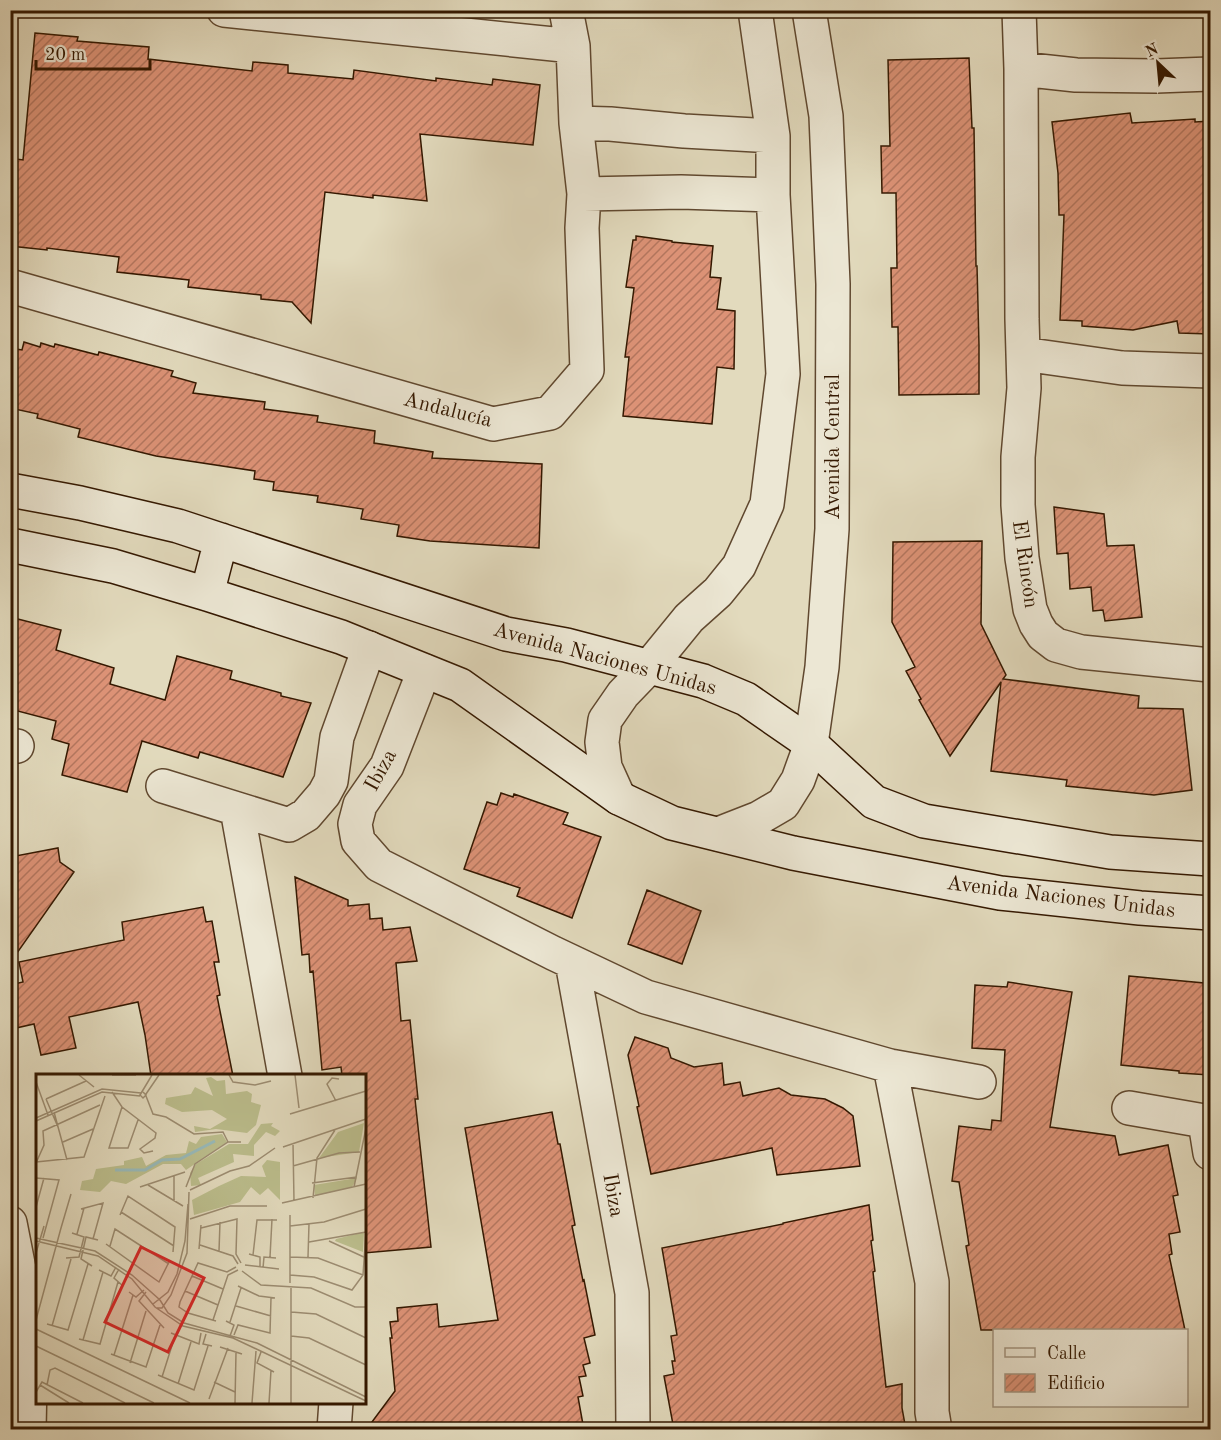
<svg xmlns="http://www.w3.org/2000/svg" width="1221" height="1440" font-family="'Old Standard TT',serif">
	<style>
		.building { fill: url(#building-hatch); stroke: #341800; stroke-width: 1.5 }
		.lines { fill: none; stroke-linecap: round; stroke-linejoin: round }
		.street-casing { stroke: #60482f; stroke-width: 36 }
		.secondary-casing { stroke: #341800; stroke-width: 36 }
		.street { stroke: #ece7d4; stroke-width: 33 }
		.secondary { stroke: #ece7d4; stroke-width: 33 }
		.labels { text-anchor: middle; stroke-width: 4.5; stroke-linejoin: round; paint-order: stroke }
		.street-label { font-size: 21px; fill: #341800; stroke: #ece7d4 }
		.inset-river { fill: none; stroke: #97b9b9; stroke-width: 3 }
		.inset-road { fill: none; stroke: #9c8c71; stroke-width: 1.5 }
		.view { fill: #d62828; fill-opacity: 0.15; stroke: #d62828; stroke-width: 3 }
		.inset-edge { fill: none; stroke: #341800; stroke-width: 3 }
	</style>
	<defs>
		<pattern id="building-hatch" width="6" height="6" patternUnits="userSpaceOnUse" patternTransform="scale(1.5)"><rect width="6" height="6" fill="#dc9276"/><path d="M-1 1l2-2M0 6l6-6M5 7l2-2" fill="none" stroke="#b3765e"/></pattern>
	</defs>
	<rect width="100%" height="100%" fill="#e2dabd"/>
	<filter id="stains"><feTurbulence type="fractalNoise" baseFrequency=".00333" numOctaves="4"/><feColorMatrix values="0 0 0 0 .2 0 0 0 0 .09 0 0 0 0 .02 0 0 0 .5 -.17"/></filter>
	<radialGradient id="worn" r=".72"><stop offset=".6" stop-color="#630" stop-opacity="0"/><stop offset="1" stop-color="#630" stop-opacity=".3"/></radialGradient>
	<!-- building -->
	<path class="building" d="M35,33L78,37L77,41L149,47L148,59L252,71L253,62L288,65V73L353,79L354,70L436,81V78L492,85L493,79L540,85L533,145L420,134L427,201L373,195V198L325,192L311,323L292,302L261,299V295L188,287L189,280L117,272L119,257L47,248V250L10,246V158L23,160Z
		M969,58L972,128H974L976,266H977L979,345V394L899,395L898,327H892L891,268H897L896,193H882L881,146H890L888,60Z
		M1130,113L1132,123L1195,119V122L1210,121V334L1179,333L1177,321L1133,330L1082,326V321L1060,320L1064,215H1059L1058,173L1052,122Z
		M636,236L672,241V242L713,246L710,277L721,278L717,309L735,311L734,369L717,367L712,424L623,416L629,357H625L634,288L626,287L633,240H636Z
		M24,342L40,347L41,343L54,347L55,344L98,355L99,352L173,371L171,376L196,383L193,393L265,402L264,409L318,416L317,422L375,431L374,443L433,452L432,458L542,464L539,548L430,541L397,536L399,525L361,519L363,509L317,502L318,496L273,490L274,482L254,479L255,471L156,456L78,437L80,429L37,418L38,414L10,408V348L22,350Z
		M1054,507L1104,514L1107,546L1134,545L1142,617L1105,621L1103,610L1093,611L1091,587L1070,589L1068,553L1057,554Z
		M982,541L981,624L1006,675L1003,679L1139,696L1138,708L1183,709L1192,790L1154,795L1066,786L1067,780L991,771L1001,682L950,756L919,700L921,699L906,671L915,667L892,622L893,542Z
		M10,617L61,630L56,650L114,668L110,684L165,700L177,656L232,671L230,679L281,693V696L311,703L283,777L200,752L198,758L142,741L127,792L62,775L69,744L52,739L56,721L10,709Z
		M501,793L513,797L514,794L568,813L563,824L601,837L572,918L517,896L520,888L464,869L487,802L497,805Z
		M58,848L60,862L74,872L10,963V857Z
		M295,877L348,900V906L369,904L370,919L382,918L383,930L410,927L417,961L396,963L401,1021L410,1020L418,1099H415L431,1247L364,1253V1076H342L341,1067L322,1070L313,971L310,972L309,954L302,955Z
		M647,890L701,911L682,964L628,944Z
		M203,907L206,922L212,921L219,962H214L220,995L217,996L233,1076H151L145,1035L138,1002L69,1017L76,1048L41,1055L34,1024L16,1028L10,1003V985L23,982L19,962L124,940L122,922Z
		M1129,976L1204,983V987H1210V1075L1179,1073V1071L1121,1065Z
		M1008,982L1072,992L1050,1127L1115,1136L1119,1155L1168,1145L1178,1195L1173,1196L1180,1232L1169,1234L1172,1254L1169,1255L1185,1330H981L966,1246L969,1245L959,1182L952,1181L959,1126L991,1130L992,1120L1001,1121L1005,1050L972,1048L975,985L1007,987Z
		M635,1037L668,1048L671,1058L694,1067L722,1063L724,1085L740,1082L743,1096L779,1088L791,1095L825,1099L843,1108L853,1116L860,1166L777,1175L772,1148L651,1174L637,1107L639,1106L628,1055Z
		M552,1112L558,1144H560L575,1225L572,1226L583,1281L584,1280L595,1335L584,1338L590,1363L583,1365L586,1376L579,1377L583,1396L578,1397L584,1430H366L395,1391L390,1338H392L390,1322L398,1321L397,1308L437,1304L439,1327L498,1320L465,1128Z
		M869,1205L873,1240L871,1241L875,1271L873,1272L886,1387L902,1384V1408L906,1430H674L664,1376L674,1374L672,1361H675L671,1336L677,1335L662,1248L783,1224V1223Z"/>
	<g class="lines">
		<defs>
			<path id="street" d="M224,10L573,46
				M1019,10L1021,69L1022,319L1024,388L1018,457V505L1022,558L1030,609L1036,624L1043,635L1056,645L1081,652L1210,665
				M1021,69L1076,75L1156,76L1210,74
				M576,123L610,124L684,131L773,136
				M584,194L681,192L773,195
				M10,286L493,424L550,413L587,370L582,228L584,194L576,123L573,46L566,10
				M1023,354L1122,368L1210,371
				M424,671L387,766L360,805L355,824L358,841L379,865L553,953L646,997L890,1066L979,1082
				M10,745L17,746
				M163,786L289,825L306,815L324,794L331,781L337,737L369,648
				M619,798L605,767L602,742L605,720L623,694L649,667L689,618L718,592L739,566L767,504L783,374L773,195V136L755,10
				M237,809L285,1076
				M718,834L759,818L783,804L798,780L811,744L822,667L832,529L833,284L826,116L809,10
				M572,962L632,1293L633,1430
				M890,1066L932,1282V1412L935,1430
				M1129,1108L1210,1122
				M1205,1122L1210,1153
				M10,1223L31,1330L29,1430
				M334,1430L336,1402"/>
			<path id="secondary" d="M10,490L80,503L178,526L506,634L566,645L703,681L746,699L811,744L874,802L924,821L1110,852L1210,859
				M10,545L113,566L207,594L341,637L460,685L619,798L672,823L793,853L1000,893L1140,908L1210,913
				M207,594L221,540"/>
		</defs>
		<!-- street casing -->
		<use href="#street" class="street-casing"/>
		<!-- secondary casing -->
		<use href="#secondary" class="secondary-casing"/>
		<!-- street -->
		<use href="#street" class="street"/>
		<!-- secondary -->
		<use href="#secondary" class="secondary"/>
	</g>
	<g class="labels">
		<!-- street labels -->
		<g class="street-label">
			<text transform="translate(448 409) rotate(14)" y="7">Andalucía</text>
			<text transform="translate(832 447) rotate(-90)" y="7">Avenida Central</text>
			<text transform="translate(1026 564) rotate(82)" y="7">El Rincón</text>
			<text transform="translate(605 658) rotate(15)" y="7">Avenida Naciones Unidas</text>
			<text transform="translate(380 770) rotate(-61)" y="7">Ibiza</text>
			<text transform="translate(1061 896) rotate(7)" y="7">Avenida Naciones Unidas</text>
			<text transform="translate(614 1195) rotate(80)" y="7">Ibiza</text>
		</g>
	</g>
	<!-- overview -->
	<g transform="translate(36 1074)">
		<rect width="330" height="330" fill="#e2dabd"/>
		<path d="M175,3L181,7L189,6L190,20L211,17L216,20L215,28L225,31L220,51L211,59L180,55L159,58L158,52L174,55L191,45L176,36L146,38L129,30L130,24L155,20L159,13L177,22L170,4ZM237,49L235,52L244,57L239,62L230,58L218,71V82L197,80L198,88L162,104L165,111L155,112L154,99L160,90L193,70H212L225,50ZM186,60L191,68L150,96L145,90H127L90,110L75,107L64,118L44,116L46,107L57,105L60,95L88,91V87L106,83L110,92L130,81L150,79L153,67L160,70L165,63ZM231,86L244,88V126L232,114L224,121L215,113L204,128L158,141L156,126L183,112L205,102L230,103L226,92Z" fill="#bbbd8c"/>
		<path d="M328,49L323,78L283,84L302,58ZM321,104L316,113L279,122L278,111Z" fill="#bbbd8c"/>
		<path d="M328,158L327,178L299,167L300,165Z" fill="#bbbd8c"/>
		<path class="inset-river" d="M79,96H109L126,86L144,85L179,67"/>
		<path class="inset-road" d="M43,1L58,13M76,1H100M193,1L197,8L219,11L235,7M259,1L263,34M0,8L12,41M76,18L86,33L120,59L119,64L104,75L108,79L117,77M107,18L110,21L107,24L104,21L116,1M110,20L123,1M110,22L117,40L130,43L158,60L187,58L192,68M10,25L50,7M10,25L22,53M300,27L291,10L296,4L303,5M86,33L73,74H92L102,46M18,38L31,86M254,40L330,17M0,44L66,15L105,19M0,47L66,18L104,22M27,68L57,55M257,69L258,127M247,73L330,45M0,88L48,83L69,22M0,89L8,71L7,57L64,31M257,92L303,79L324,78M0,104L23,106L7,164M276,109L321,103M112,111L147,132M104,113L149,98M150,113L159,90L192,68H205M318,113L330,54M154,116L194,97L213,92L239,74M277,124L281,84L299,56M138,127V102M246,129L330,110M0,133L8,104M45,135L67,129L57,165M85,138L138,172M84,141L92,122L139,153L137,178M254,141V209M154,145L194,132H231M254,152L288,148L330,135M25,154L35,120M165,154L201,145L200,180L205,189M41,160L48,134M0,164L59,177L96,201L124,226L132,239L148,249L221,269L330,323M0,167L62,182L96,205L119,233L147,252L197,264L330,327M293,167L330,184M273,168L330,158M70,170L123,208L134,186M164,171L197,182L202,190M74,172L79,155L133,190M163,175L165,151M183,177L184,148M0,179L8,152M213,180L224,183V193M217,181L221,146H241M234,183L236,145M254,183L282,184L327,201M272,183L273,150M30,184L43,183L48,163L36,159M209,191L243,195M56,192L45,185L50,163L62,166M227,194L228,183L240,184M83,195L78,204L87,212M63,196L75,202L80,193M206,197L225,211L275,214L319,233H330M254,201L278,203L316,216L327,201L330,158M156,202L187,215M202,212L223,222L239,224M149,217L182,231M93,218L100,223L108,216M110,218L103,227L128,254M117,230L132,218L141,200L149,167L152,130M200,232L235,242M121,234H126L135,221L151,179L153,118M255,238L280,240L330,264M0,246L25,154M177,246L192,201L202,196M180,247L152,239L143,233L144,228L162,189L191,198L200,193M190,247L198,251L194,262M194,248L205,214M11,250L32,256L52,190M16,252L35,185M0,255L154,329M135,259L163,270L165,259M170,260L167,270L176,272M198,261L202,251L234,259L235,224M255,262L273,264L330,291M43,265L64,270L82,208M47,266L67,198M0,272L118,329M184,273L206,280M225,278L221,289L238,298M75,280L110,293L124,251M78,281L97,221M94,289L110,237M122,301L158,316L172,272M126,303L139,262M178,308L199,318M142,310L155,268M4,311L33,329M11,311L14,296L19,294L89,329M0,318L6,308L47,329M173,325L192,274M199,329L200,278M216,329L220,277M233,329L235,296M255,329V213"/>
		<path class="view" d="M105,173L168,204L132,278L69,248Z"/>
		<rect width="330" height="330" class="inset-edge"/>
	</g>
	<!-- margin -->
	<rect width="1221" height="1440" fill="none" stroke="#e2dabd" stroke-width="36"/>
	<rect x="12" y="12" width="1197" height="1416" fill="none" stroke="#341800" stroke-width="3"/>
	<rect x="18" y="18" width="1185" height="1404" fill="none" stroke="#341800" stroke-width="1.5"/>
	<!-- legend -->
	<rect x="993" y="1329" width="195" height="78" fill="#ece7d4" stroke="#a2947f" stroke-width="1.5"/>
	<rect x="1005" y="1348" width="30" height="9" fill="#ece7d4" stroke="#a2947f" stroke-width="1.5"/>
	<text x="1047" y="1359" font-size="18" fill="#341800">Calle</text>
	<rect x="1005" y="1374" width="30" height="18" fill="url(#building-hatch)" stroke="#a2947f" stroke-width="1.5"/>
	<text x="1047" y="1389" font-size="18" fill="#341800">Edificio</text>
	<!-- north arrow -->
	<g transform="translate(1158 63) rotate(334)" stroke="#ece7d4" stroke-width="4.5" paint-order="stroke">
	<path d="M0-4.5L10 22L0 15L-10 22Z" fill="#341800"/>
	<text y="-9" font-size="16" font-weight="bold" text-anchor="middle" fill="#341800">N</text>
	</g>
	<!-- scale -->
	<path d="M36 60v9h114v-9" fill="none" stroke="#341800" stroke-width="3"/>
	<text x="45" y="60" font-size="18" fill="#341800" stroke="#ece7d4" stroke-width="4.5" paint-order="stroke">20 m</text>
	<rect width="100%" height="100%" filter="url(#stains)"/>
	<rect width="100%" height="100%" fill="url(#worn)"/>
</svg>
